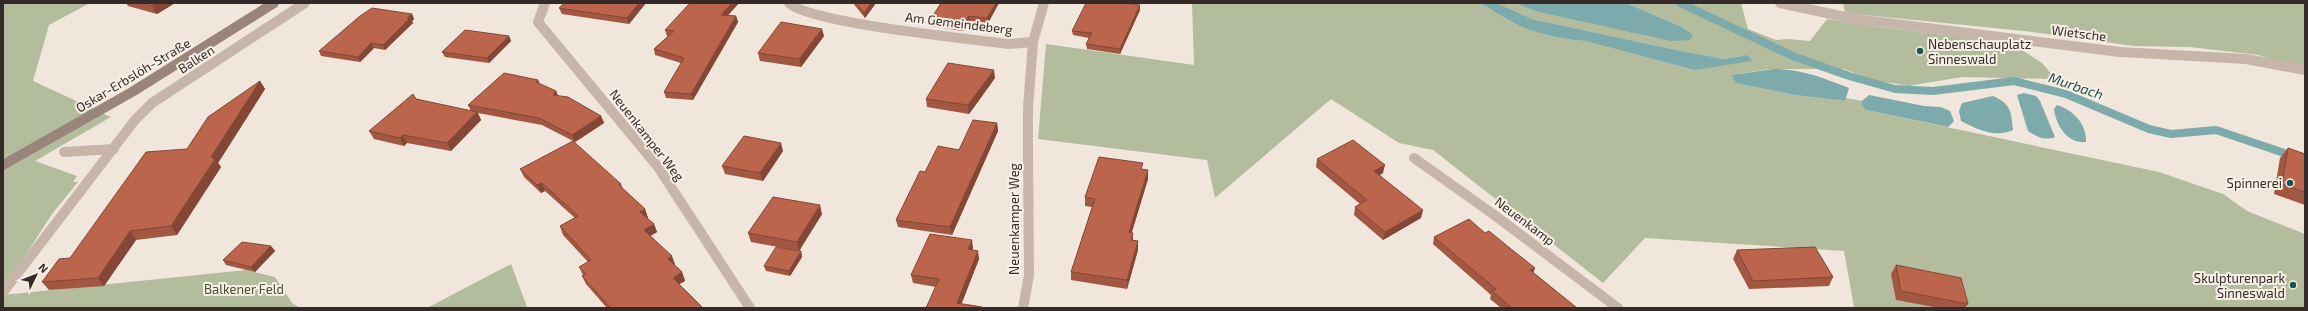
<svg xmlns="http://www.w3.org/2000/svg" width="2308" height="311" font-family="'Exo 2',sans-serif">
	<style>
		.green { fill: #b3bd9d }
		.water { fill: #7daaaa }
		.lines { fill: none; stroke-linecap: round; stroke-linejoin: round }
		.stream { stroke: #7daaaa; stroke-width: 8 }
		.service { stroke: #c7b5a9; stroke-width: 10 }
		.minor { stroke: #c7b5a9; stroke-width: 10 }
		.secondary { stroke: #9a857a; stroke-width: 10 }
		.wall { fill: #a25742 }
		.shaded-wall { fill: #844736 }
		.building { fill: #bc654d; stroke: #844736 }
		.poi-dot { fill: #215052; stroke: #f8f0e7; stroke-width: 1.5 }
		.labels { text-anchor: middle; stroke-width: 4; stroke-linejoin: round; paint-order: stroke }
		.street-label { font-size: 13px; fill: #342b28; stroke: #f8f0e7 }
		.poi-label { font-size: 13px; fill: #342b28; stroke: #f8f0e7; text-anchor: end }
		.park-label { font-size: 13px; fill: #45502e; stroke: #f8f0e7 }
		.water-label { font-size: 14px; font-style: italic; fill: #215052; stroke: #f8f0e7 }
	</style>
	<rect width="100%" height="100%" fill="#f0e6dc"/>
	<!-- green -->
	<path class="green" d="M3,3H90L49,25L33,81L111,117L35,161L77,176L73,182H78L52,214L16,270L3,283Z
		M1192,3H1479C1492,9 1503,18 1516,24C1534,34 1565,40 1585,41L1694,70L1747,55L1725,59L1681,51L1532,19L1497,3H1514L1535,11L1680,26L1626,3H1741L1748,29L1776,40L1788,39L1810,41L1827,19L1878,27L2011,43L2042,63L2054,77L2050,79L1962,77L1908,86L1874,80L1843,69H1769L1731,75L1735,83L1795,95L1844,101L1846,98L1862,101V106L1866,110L2159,172L2223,194L2247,211L2305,234V308H1846L1854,307L1844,251L1645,238L1603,283L1433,150L1399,143L1331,99L1215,198L1207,160L1038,139L1046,44L1194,65Z
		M1843,3H2305V70L2258,55L2190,47L2134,46L2024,31L1845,13Z
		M511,264L527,307L427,308Z
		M246,270L275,277L292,303L300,308H3V295Z"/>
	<!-- water -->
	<path class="water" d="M1479,3H1497L1532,19L1681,51L1725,59L1747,55L1752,61L1694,70L1585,41C1565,40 1534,34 1516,24C1503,18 1492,9 1479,3Z
		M1514,3H1626L1680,26L1693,35L1690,40L1671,41L1535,11Z
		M1773,69C1801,69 1823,78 1849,88L1845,101L1795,95L1735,83L1731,75Z
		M2024,93L2036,96L2040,101L2055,137C2045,141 2037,137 2028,131L2017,95Z
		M1869,95L1924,106L1941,107L1950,111L1954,121L1948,127L1866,110L1862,106V101Z
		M1993,96C2011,104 2011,111 2013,130C1996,138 1978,130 1961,121L1959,111L1962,103Z
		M2057,105C2073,110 2087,124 2086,142C2067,144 2056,125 2054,109Z"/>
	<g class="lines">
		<!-- stream -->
		<path class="stream" d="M1680,3L1795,57L1849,76L1895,89L1933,91L2014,81L2066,94L2149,129L2171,134L2216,130L2305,160"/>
		<!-- service -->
		<path class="service" d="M1028,154V108L1033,42"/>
		<!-- minor -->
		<path class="minor" d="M545,3L538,22L658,167L750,308
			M789,3C809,23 971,39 1008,44L1033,42L1044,3
			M1780,3L1855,19L2120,52L2246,59L2305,70
			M64,152L114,149
			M1414,158L1493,214L1618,308
			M4,291L135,120L152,103L305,3
			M1023,308L1029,275L1028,154"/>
		<!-- secondary -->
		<path class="secondary" d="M3,165L132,92L274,3"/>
	</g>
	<!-- wall -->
	<path class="wall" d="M126,3H175L157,14L128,6Z
		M564,3H646L629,24L562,14L559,8Z
		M739,3L728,15L736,16L738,22L693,100L666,98L664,92L681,63L655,55L654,49L668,36H667L665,30Z
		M853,3H876L865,18Z
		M999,3L988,23L970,21L963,31L930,26L929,22Z
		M1140,5V10L1120,54L1087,49L1086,44L1089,38L1073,35L1072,31Z
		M412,14L414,19L412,21L413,23L385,50L374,48L360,62L321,56L319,51Z
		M509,36L511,41L489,63L445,57L442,52Z
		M824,36L801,67L760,61L758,53Z
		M995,78L969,114L927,107L926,99Z
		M538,80L540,84L556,91L558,96L601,116L604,123L575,142L542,125L478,113L481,120L451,151L407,143L404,146L374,139L369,131L416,99L471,111L468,105Z
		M260,81L265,89L218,163L221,167L177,235L136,240L104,286L49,290L42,282L70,258Z
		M997,123L998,131L952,235L898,227L896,220L925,172Z
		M2288,148L2305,154V205L2274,194L2280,158Z
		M783,151L763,181L725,174L722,166Z
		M1317,159L1383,173L1380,175L1421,218L1383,240L1354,215L1355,207L1360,204L1316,167Z
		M520,169L621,184L623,189L645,209L648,218H647L654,224L657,232L650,236L675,264L674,265L682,272L685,281L679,284L702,307V308H607L586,284L582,276L583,275L579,267L588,262L563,235L560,226L575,218L545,191L541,193L524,177Z
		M1143,169L1148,179L1132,232L1133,233V240L1138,241V250L1127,289L1071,280V272L1092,207L1085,206V197Z
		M822,214L799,251L751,242L748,233Z
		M1485,233L1535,268L1533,272L1577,308H1501L1490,299L1491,295L1433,244L1434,237Z
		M271,246L275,251L255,272L226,265L223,260Z
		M973,248L972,250L979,259L961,304L982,307V308H926L936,287L913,283L911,275Z
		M1737,250L1833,277L1829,286L1749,289L1733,259Z
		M801,251L802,257L790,276L766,271L764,266Z
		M1896,265L1968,304L1965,308H1939L1896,300L1891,274Z"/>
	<!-- shaded-wall -->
	<path class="shaded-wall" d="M156,3H175L157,14L152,6Z
		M639,3H646L629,24L627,18Z
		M732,3H739L723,21L721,15Z
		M871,3H876L865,18L864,13Z
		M996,3H999L988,23L987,18Z
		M1140,5V10L1120,54V49Z
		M412,14L414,19L412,21L413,23L385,50L383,45Z
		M736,16L738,22L693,100L691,94Z
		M969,16L970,21L963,31L962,26Z
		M822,29L824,36L801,67L799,59Z
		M509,36L511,41L489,63L487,58Z
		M371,43L374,48L360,62L358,57Z
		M994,70L995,78L969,114L968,105Z
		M538,80L541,87L536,82Z
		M260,81L265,89L218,163L221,167L177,235L171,226L211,157Z
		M556,91L559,98L553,95Z
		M477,112L481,120L451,151L447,143Z
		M601,116L604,123L575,142L572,135Z
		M997,123L998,131L952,235L950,227Z
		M403,135L407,143L404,146L400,138Z
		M781,143L783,151L763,181L760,173Z
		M1385,165L1383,173L1373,179L1374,171Z
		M1148,170V179L1129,241V232Z
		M542,183L545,191L541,193L537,185Z
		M820,205L822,214L799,251L797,242Z
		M645,209L648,218L643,220L640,212Z
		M1423,210L1421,218L1383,240L1385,232Z
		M654,224L657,232L647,238L644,230Z
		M130,231L136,240L104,286L98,278Z
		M1133,233V241L1131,240Z
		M972,240L973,248L970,258L968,249Z
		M1138,241V250L1127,289V280Z
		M271,246L275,251L255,272L251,267Z
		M801,251L802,257L790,276L789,271Z
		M978,251L979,259L960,308L957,303Z
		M672,256L675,264L671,267L668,259Z
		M1535,268L1532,276L1530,270Z
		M682,272L685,281L676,286L673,278Z"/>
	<!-- building -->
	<path class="building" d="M142,3H156L152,6Z
		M564,3H639L627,18L559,8Z
		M690,3H732L721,15L736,16L691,94L664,92L684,58L654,49L674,31L665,30Z
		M856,3H871L864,13Z
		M941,3H996L987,18L969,16L962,26L929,22Z
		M1086,3H1125L1140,5L1120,49L1086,44L1092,33L1072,31Z
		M372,8L412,14L407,18H410L383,45L371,43L358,57L319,51L360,16Z
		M781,22L822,29L799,59L758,53Z
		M465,30L509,36L487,58L442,52Z
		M948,63L994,70L968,105L926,99Z
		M504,73L538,80L536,82L556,91L553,95L568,97L601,116L572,135L539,118L468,105Z
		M260,81L211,157L215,159L171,226L130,231L98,278L42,282L59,259L70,258L146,152L187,149L208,117Z
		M413,94L416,99L477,112L447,143L403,135L400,138L369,131Z
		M973,120L997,123L950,227L896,220L920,171L925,172L938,146L959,150Z
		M744,136L781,143L760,173L722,166Z
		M1353,140L1385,165L1374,171L1423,210L1385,232L1355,207L1367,200L1317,159Z
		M573,141L621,184L619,185L645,209L640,212L654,224L644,230L672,256L668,259L682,272L673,278L702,307L700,308H611L582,276L586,274L579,267L591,260L560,226L578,216L542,183L537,185L520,169Z
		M2288,148L2305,154V192L2282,184Z
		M1099,157L1143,163L1141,169L1148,170L1129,232L1133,233L1131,240L1138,241L1127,280L1071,272L1095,199L1085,197Z
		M773,197L820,205L797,242L748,233Z
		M1469,219L1485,233L1489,231L1511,249L1535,268L1530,270L1577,308H1512L1492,291L1496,289L1434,237Z
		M930,234L972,240L968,249L978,251L957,303L982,307V308H926L939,279L911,275Z
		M242,242L271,246L251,267L223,260Z
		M776,247L801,251L789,271L764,266Z
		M1815,247L1833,277L1753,281L1737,250Z
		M1896,265L1961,278L1968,304L1901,291Z"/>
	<!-- markers -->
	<g class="poi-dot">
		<circle cx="1920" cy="51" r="4"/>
		<circle cx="2290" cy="183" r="4"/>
		<circle cx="2293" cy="285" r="4"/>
	</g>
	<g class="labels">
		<!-- street labels -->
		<g class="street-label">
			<text transform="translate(959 23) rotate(7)" y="5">Am Gemeindeberg</text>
			<text transform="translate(2079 33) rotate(7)" y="5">Wietsche</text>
			<text transform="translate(196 59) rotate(-33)" y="5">Balken</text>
			<text transform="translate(133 75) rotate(-31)" y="5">Oskar-Erbslöh-Straße</text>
			<text transform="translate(647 135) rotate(52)" y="5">Neuenkamper Weg</text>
			<text transform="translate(1014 219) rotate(-90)" y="5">Neuenkamper Weg</text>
			<text transform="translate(1525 221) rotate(37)" y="5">Neuenkamp</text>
		</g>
		<!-- poi labels -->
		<g class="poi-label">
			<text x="1928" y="49" text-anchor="start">Nebenschauplatz<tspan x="1928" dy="15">Sinneswald</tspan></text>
			<text x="2282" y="188">Spinnerei</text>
			<text x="2285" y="283">Skulpturenpark<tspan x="2285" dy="15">Sinneswald</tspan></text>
		</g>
		<!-- park labels -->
		<g class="park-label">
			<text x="244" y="294">Balkener Feld</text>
		</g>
		<!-- water labels -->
		<g class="water-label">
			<text transform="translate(2076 86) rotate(19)" y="5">Murbach</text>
		</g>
	</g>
	<!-- border -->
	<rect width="2308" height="311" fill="none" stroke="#342b28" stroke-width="8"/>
	<!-- north arrow -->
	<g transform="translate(36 275) rotate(47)" stroke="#f8f0e7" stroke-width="3" paint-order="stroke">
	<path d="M0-3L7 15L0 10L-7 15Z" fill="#342b28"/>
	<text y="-6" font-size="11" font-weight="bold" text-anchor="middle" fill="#342b28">N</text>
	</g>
</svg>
